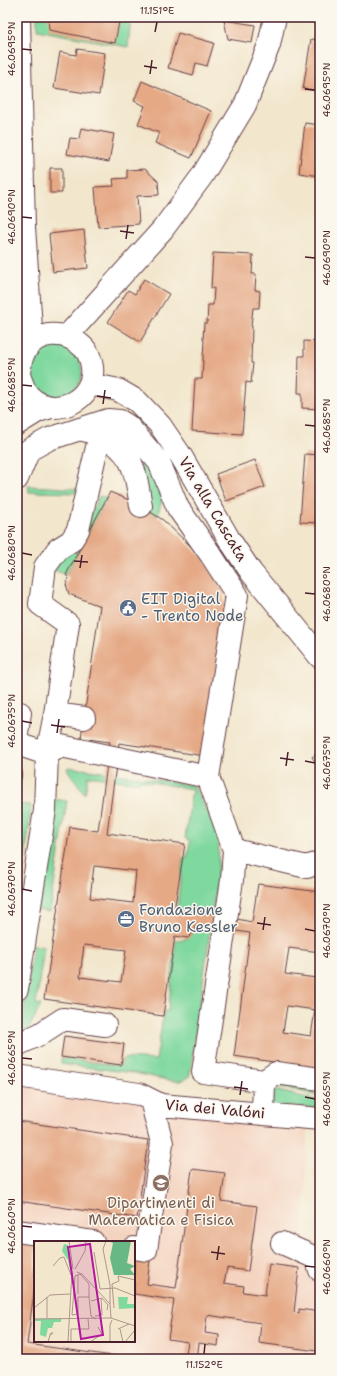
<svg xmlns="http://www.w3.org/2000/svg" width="337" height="1376" font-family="'Shantell Sans',sans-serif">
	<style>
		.built { fill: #f4d3c0; fill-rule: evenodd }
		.green { fill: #7fd89e; stroke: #647c64 }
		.building { fill: #e5a986; fill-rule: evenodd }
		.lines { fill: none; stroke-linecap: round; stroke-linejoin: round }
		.minor-casing { stroke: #633d43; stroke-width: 24 }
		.minor { stroke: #fff; stroke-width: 22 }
		.ticks { fill: none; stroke: #4a1f2b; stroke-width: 1.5 }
		.labels { text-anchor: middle; stroke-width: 3; stroke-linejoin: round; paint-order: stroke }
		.street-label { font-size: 15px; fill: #4a1f2b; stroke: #fbf7ec }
		.service-label { font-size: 15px; fill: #4e5e75; stroke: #fbf7ec; text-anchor: start }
		.education-label { font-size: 15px; fill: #785e54; stroke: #fbf7ec }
		.inset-road { fill: none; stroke: #af968c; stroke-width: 1 }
		.view { fill: #b5179e; fill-opacity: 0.15; stroke: #b5179e; stroke-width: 2 }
		.inset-edge { fill: none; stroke: #4a1f2b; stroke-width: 2 }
		.neatline { fill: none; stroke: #4a1f2b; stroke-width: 1.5 }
		.ticks-label { font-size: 10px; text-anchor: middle; fill: #4a1f2b }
	</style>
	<rect width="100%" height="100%" fill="#fbf7ec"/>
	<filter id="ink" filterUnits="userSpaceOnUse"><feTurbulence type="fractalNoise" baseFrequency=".025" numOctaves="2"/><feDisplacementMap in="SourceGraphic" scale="8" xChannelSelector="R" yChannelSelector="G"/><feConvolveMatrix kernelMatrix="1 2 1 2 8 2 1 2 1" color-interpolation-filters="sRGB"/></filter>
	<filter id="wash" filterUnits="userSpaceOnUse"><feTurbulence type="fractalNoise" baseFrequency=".012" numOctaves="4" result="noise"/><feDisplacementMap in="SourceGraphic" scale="16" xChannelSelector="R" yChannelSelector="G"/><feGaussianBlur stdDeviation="0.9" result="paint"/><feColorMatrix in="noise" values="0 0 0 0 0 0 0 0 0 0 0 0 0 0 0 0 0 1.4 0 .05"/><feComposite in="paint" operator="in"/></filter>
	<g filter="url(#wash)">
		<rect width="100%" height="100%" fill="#f2e6cc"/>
		<!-- built -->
		<path class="built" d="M17,1084L308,1126L303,1240L320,1247V1359H17ZM35,1242H134V1341H35Z"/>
		<!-- green -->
		<path class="green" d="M37,17H131L128,47L37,30Z
			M53,344C58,346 66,346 70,349C82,357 86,377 76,388C74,390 71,391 68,393C66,394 63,397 60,397C34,401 19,372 36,352C39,348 48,346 53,344Z
			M137,444L164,495L157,516L147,510Z
			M28,486L82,489L80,493L29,492Z
			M99,496L107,498L66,575L51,569L88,521Z
			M68,767L193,785L219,833L218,873L191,1068L189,1077L181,1081H173L134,1073L61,1064V1058L120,1066L124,1058L156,1060L164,1011H168L176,940L186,939L193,933L192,929L197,911L177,909L183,858H187L190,841L185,838L192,789L139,780V783L88,776L85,794L67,769Z
			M53,799L67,801L50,912L36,910Z
			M17,804L31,805L29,828L17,910Z
			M33,945L44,947L36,1004L41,1005L27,1032L17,1038V1020L22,1013L24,1007Z
			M276,1080L320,1087V1096L272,1085Z
			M274,1090L320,1101V1108L272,1106Z"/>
		<g id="blocks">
			<!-- building -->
			<path class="building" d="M48,17H120L115,43L49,30Z
				M224,20L255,25L252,43L228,39Z
				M178,33L214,43L207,66L196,63L193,75L168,68Z
				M311,39L320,40V91L303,89Z
				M77,49L105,53L99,95L54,88L60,52L76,55Z
				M142,81L211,111L191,158L155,143L159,133L138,124L145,106L134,101Z
				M305,123L320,125V176L299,173Z
				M81,128L114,134L109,162L67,154L70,138L79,139Z
				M50,168H62V193H50Z
				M145,169L158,181L159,195L137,196L139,224L98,227L95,187L114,186L113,179L127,178V170Z
				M84,230L88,268L53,272L49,234Z
				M213,253L253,255L252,274H256L255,290L260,291L259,308H253L251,326H252L251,363H253L251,383L246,382L242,434L192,431L195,379H202L204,340H203L204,323H207L208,305H213L214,288H211Z
				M144,279L169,294L140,342L108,322L128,290L135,294Z
				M304,341L320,342V409L302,408V393H298L299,356H304Z
				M305,454L320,455V523L300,522Z
				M255,460L265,487L226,501L216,474Z
				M110,492L136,503L163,520L204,559L223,590L226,614L205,756L119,743L107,833L185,844L174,911L183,912L185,910L197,911L252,922L258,884L320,892V952L289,948L285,974L317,978L320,962V1069L234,1056L250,933L195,925L194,932L188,938L175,936L163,1016L44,999L70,827L98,831L110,742L81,738L100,606L69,594L66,584L69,578L66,575ZM94,866L136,871L133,903L90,898ZM84,945L126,950L121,982L80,977ZM287,1006L315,1010L311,1036L283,1032Z
				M320,751V769L312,757Z
				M17,764L22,771L21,779L17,786Z
				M64,1036L124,1044L121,1065L61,1057Z
				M17,1121L148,1140L137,1218L17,1201Z
				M192,1169L225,1173L221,1201L257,1206L248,1271L227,1268L224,1283L244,1286L243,1292L265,1295L269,1264L299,1268L294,1312L299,1313V1309L320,1312V1329L317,1351L259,1343L261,1323L207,1315L205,1333L219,1335L218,1346L199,1343L197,1359H185L188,1342L168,1339L174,1300L134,1294V1258L150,1260L147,1284L176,1288Z
				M17,1241L35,1244V1284L27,1344L120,1357V1359H17Z"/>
		</g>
	</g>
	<g filter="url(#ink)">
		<use href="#blocks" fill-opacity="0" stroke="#633d43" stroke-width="1"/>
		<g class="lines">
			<defs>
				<path id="minor" d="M19,17L24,227L32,342
					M67,336L163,229L202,176L245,105L269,45L275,17
					M17,383C20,373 19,362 24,353C36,329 67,330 84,348C89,353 91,360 92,367C96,400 54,420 30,397C24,391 22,383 19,375
					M90,384L118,390L137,401L160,425L181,456L229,539L251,572L320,657
					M17,424L38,411L51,407
					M100,434C135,453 135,471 141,506
					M17,479L29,450L49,439L108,420L120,421L128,426L159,462L178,508L211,555L237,595L208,777
					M55,714L68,624L40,604L45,567L58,549L71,541L78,530L100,434L79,429
					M17,733L20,713
					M17,744L47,754L55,714L84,718
					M234,850L307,867L320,862
					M17,989L45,810L47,754L61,746L208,777L234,850L232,880L203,1072L264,1081L263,1114
					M17,1045L40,1034L63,1019L105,1025
					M17,1076L139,1094L161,1105L320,1119
					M264,1081L276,1073L320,1079
					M17,1231L93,1242
					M282,1243L316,1258L320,1270
					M134,1248L146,1250L162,1143L151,1100"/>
			</defs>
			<!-- minor casing -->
			<use href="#minor" class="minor-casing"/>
			<!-- minor -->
			<use href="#minor" class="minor"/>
		</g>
	</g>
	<!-- ticks -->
	<path class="ticks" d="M155,32L157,22M22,49L32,50M144,66L157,68M150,74L152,60M305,89L315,90M22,217L32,218M120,231L134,233M126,239L128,225M305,257L315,258M22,385L32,386M97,396L111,398M103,404L105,390M305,425L315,426M22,553L32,555M74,561L88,562M80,568L82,555M305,593L315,594M22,721L32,723M51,725L65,727M57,733L59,719M280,758L294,760M305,761L315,763M286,766L288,752M22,889L32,891M257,923L271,925M305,929L315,931M263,930L265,917M22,1058L32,1059M234,1087L248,1089M240,1095L242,1081M305,1097L315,1099M22,1226L32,1227M211,1252L225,1254M217,1260L219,1246M305,1266L315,1267M204,1354L205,1344"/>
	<!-- icons -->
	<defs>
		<symbol id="civic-disc" viewBox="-11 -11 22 22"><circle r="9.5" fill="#5c6f8a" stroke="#fbf7ec"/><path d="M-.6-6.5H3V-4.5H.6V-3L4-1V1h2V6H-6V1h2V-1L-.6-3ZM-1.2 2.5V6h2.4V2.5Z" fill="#fff"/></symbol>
		<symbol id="office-disc" viewBox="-11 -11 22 22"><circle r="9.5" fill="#5c6f8a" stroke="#fbf7ec"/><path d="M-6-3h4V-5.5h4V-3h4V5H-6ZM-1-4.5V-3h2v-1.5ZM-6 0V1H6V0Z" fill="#fff"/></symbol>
		<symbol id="university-disc" viewBox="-11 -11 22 22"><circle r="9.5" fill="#8d6e63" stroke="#fbf7ec"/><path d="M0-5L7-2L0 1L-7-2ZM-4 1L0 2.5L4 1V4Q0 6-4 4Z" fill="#fff"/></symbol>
	</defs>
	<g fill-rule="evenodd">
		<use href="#civic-disc" x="118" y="598" width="20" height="20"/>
		<use href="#office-disc" x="116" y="909" width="20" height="20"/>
		<use href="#university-disc" x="151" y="1173" width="20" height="20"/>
	</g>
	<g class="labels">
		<!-- street labels -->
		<g class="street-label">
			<text transform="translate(213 509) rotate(59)" y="5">Via alla Cascata</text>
			<text transform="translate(215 1109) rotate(5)" y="5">Via dei Valóni</text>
		</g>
		<!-- service labels -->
		<g class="service-label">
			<text x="141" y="604">EIT Digital<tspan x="141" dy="17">- Trento Node</tspan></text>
			<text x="139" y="915">Fondazione<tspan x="139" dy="17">Bruno Kessler</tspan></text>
		</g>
		<!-- education labels -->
		<g class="education-label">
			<text x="161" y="1208">Dipartimenti di<tspan x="161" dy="17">Matematica e Fisica</tspan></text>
		</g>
	</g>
	<!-- overview -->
	<g transform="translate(34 1241)">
		<rect width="101" height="101" fill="#f2e6cc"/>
		<path d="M30,3L34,4L37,33L34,19L28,10ZM84,56H94L93,63H101V67L85,68ZM27,77V81H20L18,87H14L12,96L6,94L7,80H0V78Z" fill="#7fd89e"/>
		<path d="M74,0H97L93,22L101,25L96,28L101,34H80L76,17L79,2Z" fill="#67b885"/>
		<path class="inset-road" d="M35,0L39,28M72,0L69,8L76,44V63M60,11L66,48L81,47L101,55M19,25L26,17L30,16L37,34M41,28L51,10L52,0M43,31L48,33L76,63L77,77M44,34V53M55,56V43L46,33L41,35L38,74L44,73V56H55L57,75L62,78M57,60L68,57L74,64L73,69M0,67L16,54L36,53M80,67L78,43L85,40L84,35L101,39M61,75L68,74L67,57M13,77V56M77,77L101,85M0,78L77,77M84,88L95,83M86,88L89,101M14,101L16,94L19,92H17L16,94M34,101L38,31M37,101V88H55L54,78M56,101L68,93L64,86M76,101V84L78,79M91,101L101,89"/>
		<path class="view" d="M56,3L69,94L47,98L34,6Z"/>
		<rect width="101" height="101" class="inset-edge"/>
	</g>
	<!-- margin -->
	<rect width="337" height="1376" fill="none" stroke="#fbf7ec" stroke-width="44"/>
	<rect x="22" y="22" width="293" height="1332" class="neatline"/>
	<g class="ticks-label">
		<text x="157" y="14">11.151°E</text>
		<text transform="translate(11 49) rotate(-90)" y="4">46.0695°N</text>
		<text transform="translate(326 90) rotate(-90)" y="4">46.0695°N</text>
		<text transform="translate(11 217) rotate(-90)" y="4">46.0690°N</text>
		<text transform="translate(326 258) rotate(-90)" y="4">46.0690°N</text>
		<text transform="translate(11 385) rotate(-90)" y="4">46.0685°N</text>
		<text transform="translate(326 426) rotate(-90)" y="4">46.0685°N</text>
		<text transform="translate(11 553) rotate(-90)" y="4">46.0680°N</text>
		<text transform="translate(326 594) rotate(-90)" y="4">46.0680°N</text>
		<text transform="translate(11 721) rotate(-90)" y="4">46.0675°N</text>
		<text transform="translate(326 763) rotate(-90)" y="4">46.0675°N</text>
		<text transform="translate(11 889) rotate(-90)" y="4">46.0670°N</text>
		<text transform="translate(326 931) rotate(-90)" y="4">46.0670°N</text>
		<text transform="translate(11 1058) rotate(-90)" y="4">46.0665°N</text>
		<text transform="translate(326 1099) rotate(-90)" y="4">46.0665°N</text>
		<text transform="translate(11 1226) rotate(-90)" y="4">46.0660°N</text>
		<text transform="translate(326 1267) rotate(-90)" y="4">46.0660°N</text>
		<text x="204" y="1368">11.152°E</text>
	</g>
</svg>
